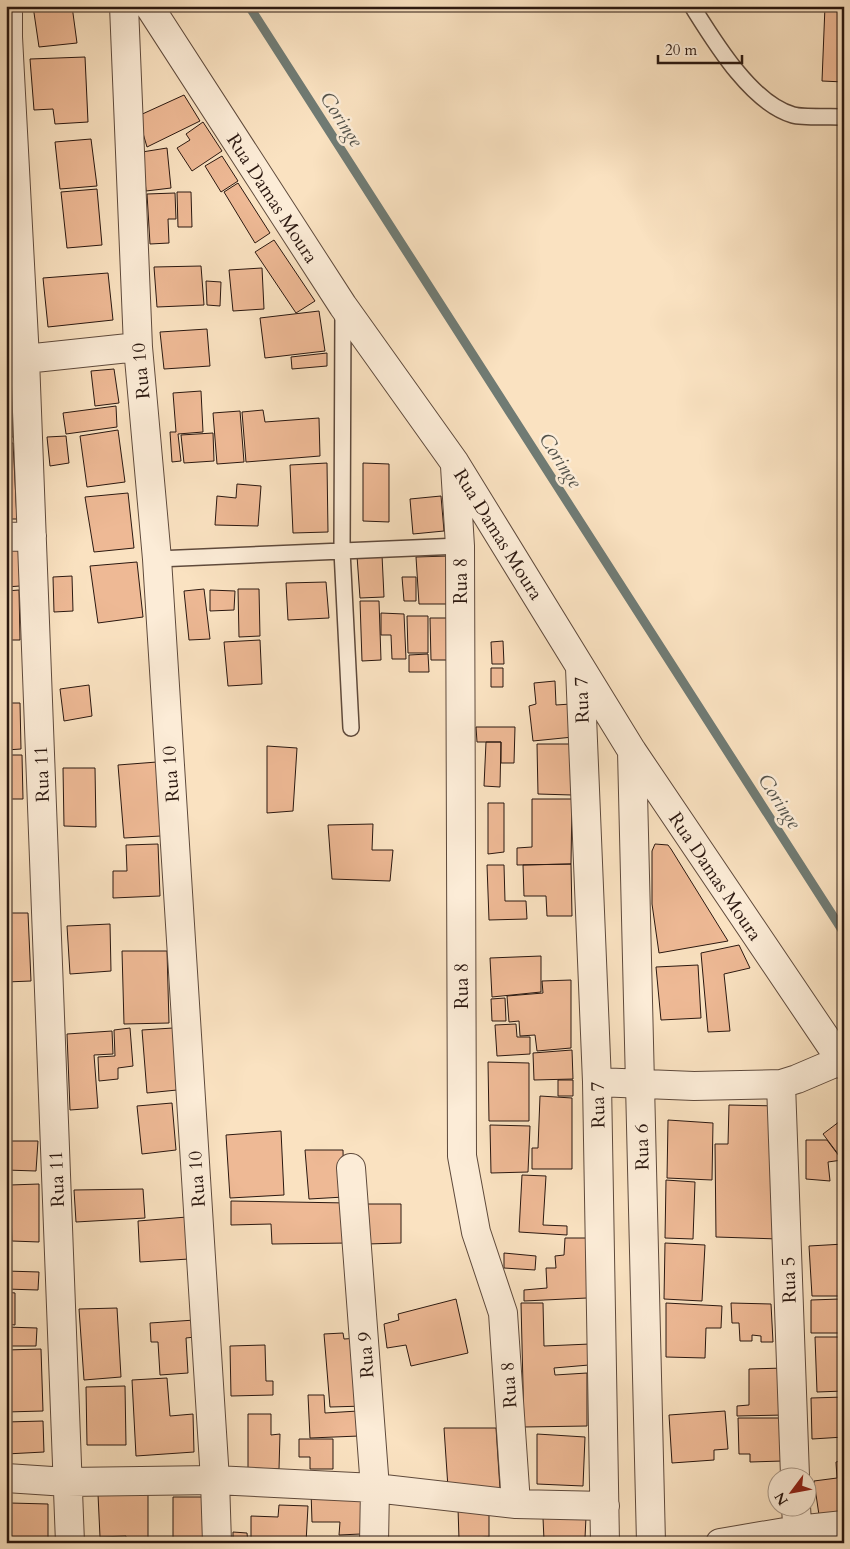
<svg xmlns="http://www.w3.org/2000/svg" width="850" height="1549" font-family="Cardo,serif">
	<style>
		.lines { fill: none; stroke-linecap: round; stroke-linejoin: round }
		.stream { stroke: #707b74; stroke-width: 9 }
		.building { fill: #eeb995; stroke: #2b1810 }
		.service-casing { stroke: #5f4a3c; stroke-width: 18 }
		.minor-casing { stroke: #5f4a3c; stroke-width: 30 }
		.service { stroke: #fcecd7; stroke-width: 15 }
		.minor { stroke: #fcecd7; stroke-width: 28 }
		.labels { text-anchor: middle; stroke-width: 5; stroke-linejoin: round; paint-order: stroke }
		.street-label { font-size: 19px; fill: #2b1810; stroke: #fcecd7 }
		.water-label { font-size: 20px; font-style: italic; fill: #53524a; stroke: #fcecd7 }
	</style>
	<rect width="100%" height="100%" fill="#fae2c1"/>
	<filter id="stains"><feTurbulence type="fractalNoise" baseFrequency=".004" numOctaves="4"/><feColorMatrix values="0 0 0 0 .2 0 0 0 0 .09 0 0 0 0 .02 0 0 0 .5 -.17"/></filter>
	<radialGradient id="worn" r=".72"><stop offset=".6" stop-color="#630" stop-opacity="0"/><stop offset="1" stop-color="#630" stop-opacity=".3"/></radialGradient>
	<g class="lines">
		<!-- stream -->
		<path class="stream" d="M249,6L844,933"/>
	</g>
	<!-- building -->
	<path class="building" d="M33,6H72L77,43L39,47Z
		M825,6H844V82L822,81Z
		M85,57L88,122L55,124L53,109L34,110L30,59Z
		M184,95L200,121L147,147L138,116Z
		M203,122L222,151L192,171L177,148L190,140L186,134Z
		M91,139L97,186L60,189L55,142Z
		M167,148L171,188L146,191L142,152Z
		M222,156L238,181L221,192L205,166Z
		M238,183L270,233L255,243L224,192Z
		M97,189L102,245L67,248L61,192Z
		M177,192H191L192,227H178Z
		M175,193L176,219H168L169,243L150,244L147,194Z
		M274,240L315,301L296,313L255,252Z
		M201,266L204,305L157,307L154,267Z
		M262,268L264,309L233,311L229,270Z
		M108,273L113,320L48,327L43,278Z
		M206,281L221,282L220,306L207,305Z
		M9,299L13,364H6V300Z
		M319,311L325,351L265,358L260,318Z
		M207,329L210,366L164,369L160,332Z
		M327,353V366L292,369L291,357Z
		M114,369L119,403L95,406L91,371Z
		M6,376H11L13,437H6Z
		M201,391L203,432L178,434L181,461L172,462L170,432H176L173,393Z
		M116,406L117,427L66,434L63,413Z
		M263,410L265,422L319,418L320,456L246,462L242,412Z
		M240,411L244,462L217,464L213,413Z
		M118,430L125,482L87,487L80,436Z
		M213,433L214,461L184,463L181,435Z
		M66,436L69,463L50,466L47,437Z
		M6,443H13L17,519H6Z
		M327,463L328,532L293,533L290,465Z
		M363,463L389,464V522L363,521Z
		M237,484L261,486L258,526L215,525L217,496L236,498Z
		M128,493L134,548L94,552L85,497Z
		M441,496L444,531L413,534L410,499Z
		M6,549H19L20,586L6,587Z
		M382,555L384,597L360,598L357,556Z
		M448,556L450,604H419L416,557Z
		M137,562L143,617L98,623L90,566Z
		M72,576L73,611L54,612L53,577Z
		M402,577H416V601H404Z
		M326,582L329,618L288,620L286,583Z
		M204,589L210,639L189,640L184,591Z
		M238,589H259L260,636L239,637Z
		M19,590L20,640H6V591Z
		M210,590L235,591L234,610L210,611Z
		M360,601H379L381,660L362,661Z
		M381,613L404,614L406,659H392L391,635H381Z
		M407,616H428V653H408Z
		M430,618H449L450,660H431Z
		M260,640L262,684L228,686L224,642Z
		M503,641L504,664H492L491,642Z
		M428,654L429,672H409V655Z
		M491,668H503V687H491Z
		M555,681L556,705L571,704L573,737L533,741L529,706L536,704L534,683Z
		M89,685L92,716L64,721L60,689Z
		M6,703H20L21,749L6,750Z
		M476,727H515L514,763H501V742H477Z
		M486,742H501L500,787L484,786Z
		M537,744H571L572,795L538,794Z
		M267,746L297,748L293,811L267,813Z
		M6,755H22L23,799H6Z
		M157,762L161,836L124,838L118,765Z
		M63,768H95L96,827L64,826Z
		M532,799H572L571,864L517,865V848L532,847Z
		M488,803H504V852L488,854Z
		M373,824L372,850H393L390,881L332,879L328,825Z
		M158,844L160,896L113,898V871H127L126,845Z
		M655,844L668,845L671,849L728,941L659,953L652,904V851Z
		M571,864L572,916H547L546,896H524L523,865Z
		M487,865H504L505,901H526L527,919L489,920Z
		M6,913H28L31,981L6,982Z
		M110,924L111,971L70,974L67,926Z
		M739,945L750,968L724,974L730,1031L708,1032L701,953Z
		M122,951H167L169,1023L124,1024Z
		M541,956V992L492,997L490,958Z
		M698,965L701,1018L661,1020L656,967Z
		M571,980V1048L537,1051L535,1035L520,1036L519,1021L509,1022L507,996L543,993L542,981Z
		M505,998L506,1021H492L491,999Z
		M516,1024L517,1037H530V1054L497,1056L495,1025Z
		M130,1028L133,1066L118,1068V1079L99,1081L98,1057L115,1056L114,1030Z
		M173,1028L177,1090L147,1093L142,1030Z
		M112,1031L113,1054L94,1055L98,1108L70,1110L67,1034Z
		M572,1050L573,1079L534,1080L533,1053Z
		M488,1062L529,1063V1121H489Z
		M558,1080H573V1096H558Z
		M540,1096L572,1098V1169H532V1148H538Z
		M172,1103L176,1150L142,1154L137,1106Z
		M729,1105L779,1106V1239L716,1237L715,1144H728Z
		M844,1118V1162L823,1134Z
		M668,1120L713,1123L712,1180L667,1178Z
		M490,1125L530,1126L528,1172L491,1173Z
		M281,1131L284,1195L230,1198L226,1135Z
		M806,1140H827L842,1160L828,1162L830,1181L806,1179Z
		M6,1141H38L36,1171L6,1170Z
		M305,1150H343L344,1197L309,1199Z
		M522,1175L546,1176L543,1225L567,1226V1235L519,1232Z
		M666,1180L695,1182L693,1239L665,1238Z
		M39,1184V1242L12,1241L10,1185Z
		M143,1189L145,1218L76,1222L74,1190Z
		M231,1201L348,1203V1243L272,1244L271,1224L231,1225Z
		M366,1204H401V1243L367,1244Z
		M187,1217L189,1259L140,1262L138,1221Z
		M565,1238H588L587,1298L524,1301V1290L547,1288L546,1268H556L555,1256L564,1255Z
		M665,1243L705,1245L702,1301L664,1299Z
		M844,1244V1296H812L809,1246Z
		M504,1253L536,1256L535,1270L504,1268Z
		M6,1271L39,1272L38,1290L6,1289Z
		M6,1292L15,1293V1325L6,1324Z
		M456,1299L468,1353L411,1366L406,1345L387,1348L384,1324L399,1320L398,1314Z
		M840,1299V1333H811V1300Z
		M521,1303H543L544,1346L590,1344L589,1365L554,1368L555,1375L587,1373V1426L524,1427Z
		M666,1303L722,1306L721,1328H706L705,1358L666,1357Z
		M731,1303L771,1304L773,1342H761V1336L752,1335V1341H740L739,1323H732Z
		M117,1308L121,1377L84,1380L79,1309Z
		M195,1320V1337L186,1338L188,1373L160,1375L158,1342H151L150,1323Z
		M6,1327L37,1328L36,1346H6Z
		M343,1333L344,1339L360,1338L365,1406L330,1407L324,1334Z
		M815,1337H844V1391L817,1392Z
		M265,1345L266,1381H273V1395L231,1396L230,1346Z
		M41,1349L43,1411L6,1412V1350Z
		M784,1368V1415L737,1416V1406L749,1405V1369Z
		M167,1378L170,1416L193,1414L194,1452L136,1456L132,1380Z
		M125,1386L126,1445H87L86,1387Z
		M308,1395H324L325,1413L358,1411L359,1436L310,1438Z
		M844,1397V1437L812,1439L811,1398Z
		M725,1411L728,1449L714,1450V1460L672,1463L669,1415Z
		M248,1414H271V1435L280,1434L279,1469L248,1468Z
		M738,1418H783V1461L750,1462V1454H739Z
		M43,1421L44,1452L6,1454V1422Z
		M444,1428H496L500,1489L448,1488Z
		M537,1434L585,1437L583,1486L537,1484Z
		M299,1439H333V1469H310V1457H299Z
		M844,1460V1511L819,1515L814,1481L837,1478L836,1462Z
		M148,1487V1541L126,1543V1536L100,1537L98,1494Z
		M311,1491L361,1492V1534L339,1535L340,1522H312Z
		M173,1497H205V1542H173Z
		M10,1503L48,1504V1543H11Z
		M279,1505L308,1506L306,1543H251V1516L278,1517Z
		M458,1508L489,1510V1537L459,1539Z
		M586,1517L585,1538L544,1540L543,1518Z
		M233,1532L247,1533L248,1543H233Z
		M339,1539L364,1540V1543H339Z"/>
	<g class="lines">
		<defs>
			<path id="service" d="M692,6C714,41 751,103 793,115C804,118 831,116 844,117
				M343,310L342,551L351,728
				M157,559L460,546"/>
			<path id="minor" d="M8,6V37L25,359L70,1543
				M124,6L138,347L157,559L215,1480L217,1543
				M149,6L343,306L455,463L632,751L844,1065
				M25,359L138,347
				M455,466L460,546L462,1156L476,1232L503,1313L516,1504
				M6,537L32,536
				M580,668L597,1082L605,1543
				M632,751L651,1543
				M597,1082L694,1086L781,1084L797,1079L844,1059
				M781,1084L795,1476
				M351,1168L375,1488L374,1543
				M6,1478L67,1482L215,1480L375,1488L516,1504L605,1506
				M796,1506L798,1543
				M720,1543L797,1530L844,1525"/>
		</defs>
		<!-- service casing -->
		<use href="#service" class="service-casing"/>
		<!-- minor casing -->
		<use href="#minor" class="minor-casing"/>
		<!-- service -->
		<use href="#service" class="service"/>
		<!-- minor -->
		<use href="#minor" class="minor"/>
	</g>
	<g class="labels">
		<!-- street labels -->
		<g class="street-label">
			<text transform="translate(273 198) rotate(57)" y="7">Rua Damas Moura</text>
			<text transform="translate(140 371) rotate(-95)" y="7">Rua 10</text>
			<text transform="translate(499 534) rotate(58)" y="7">Rua Damas Moura</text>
			<text transform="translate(460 581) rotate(-90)" y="7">Rua 8</text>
			<text transform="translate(581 700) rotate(-92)" y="7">Rua 7</text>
			<text transform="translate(41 774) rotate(-92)" y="7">Rua 11</text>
			<text transform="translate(170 774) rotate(-94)" y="7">Rua 10</text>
			<text transform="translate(716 876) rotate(56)" y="7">Rua Damas Moura</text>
			<text transform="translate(461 986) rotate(-90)" y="7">Rua 8</text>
			<text transform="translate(597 1105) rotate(-91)" y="7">Rua 7</text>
			<text transform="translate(641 1147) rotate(-91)" y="7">Rua 6</text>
			<text transform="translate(56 1179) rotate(-92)" y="7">Rua 11</text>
			<text transform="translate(196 1179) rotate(-94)" y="7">Rua 10</text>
			<text transform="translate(788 1280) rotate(-92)" y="7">Rua 5</text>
			<text transform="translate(365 1355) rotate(-94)" y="7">Rua 9</text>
			<text transform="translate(508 1385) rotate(-94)" y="7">Rua 8</text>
		</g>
		<!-- water labels -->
		<g class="water-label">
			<text transform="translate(342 119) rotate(57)" y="7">Coringe</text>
			<text transform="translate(561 460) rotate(57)" y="7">Coringe</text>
			<text transform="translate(780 801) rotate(57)" y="7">Coringe</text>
		</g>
	</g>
	<!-- margin -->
	<rect width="850" height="1549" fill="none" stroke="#fae2c1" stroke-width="25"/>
	<rect x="8" y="8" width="835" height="1534" fill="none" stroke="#2b1810" stroke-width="2.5"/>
	<rect x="12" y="12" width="825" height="1524" fill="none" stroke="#2b1810"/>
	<!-- north arrow -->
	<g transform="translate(792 1492) rotate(238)"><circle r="24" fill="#fcecd7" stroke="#a89787"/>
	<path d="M0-4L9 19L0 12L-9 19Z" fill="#8f2418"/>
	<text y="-8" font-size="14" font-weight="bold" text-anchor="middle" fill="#2b1810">N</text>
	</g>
	<!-- scale -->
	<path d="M658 55v8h84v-8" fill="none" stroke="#2b1810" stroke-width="2.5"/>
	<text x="665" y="55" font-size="15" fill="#2b1810" stroke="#fcecd7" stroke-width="4" paint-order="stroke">20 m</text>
	<rect width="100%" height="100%" filter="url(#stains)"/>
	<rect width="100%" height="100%" fill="url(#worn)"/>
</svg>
